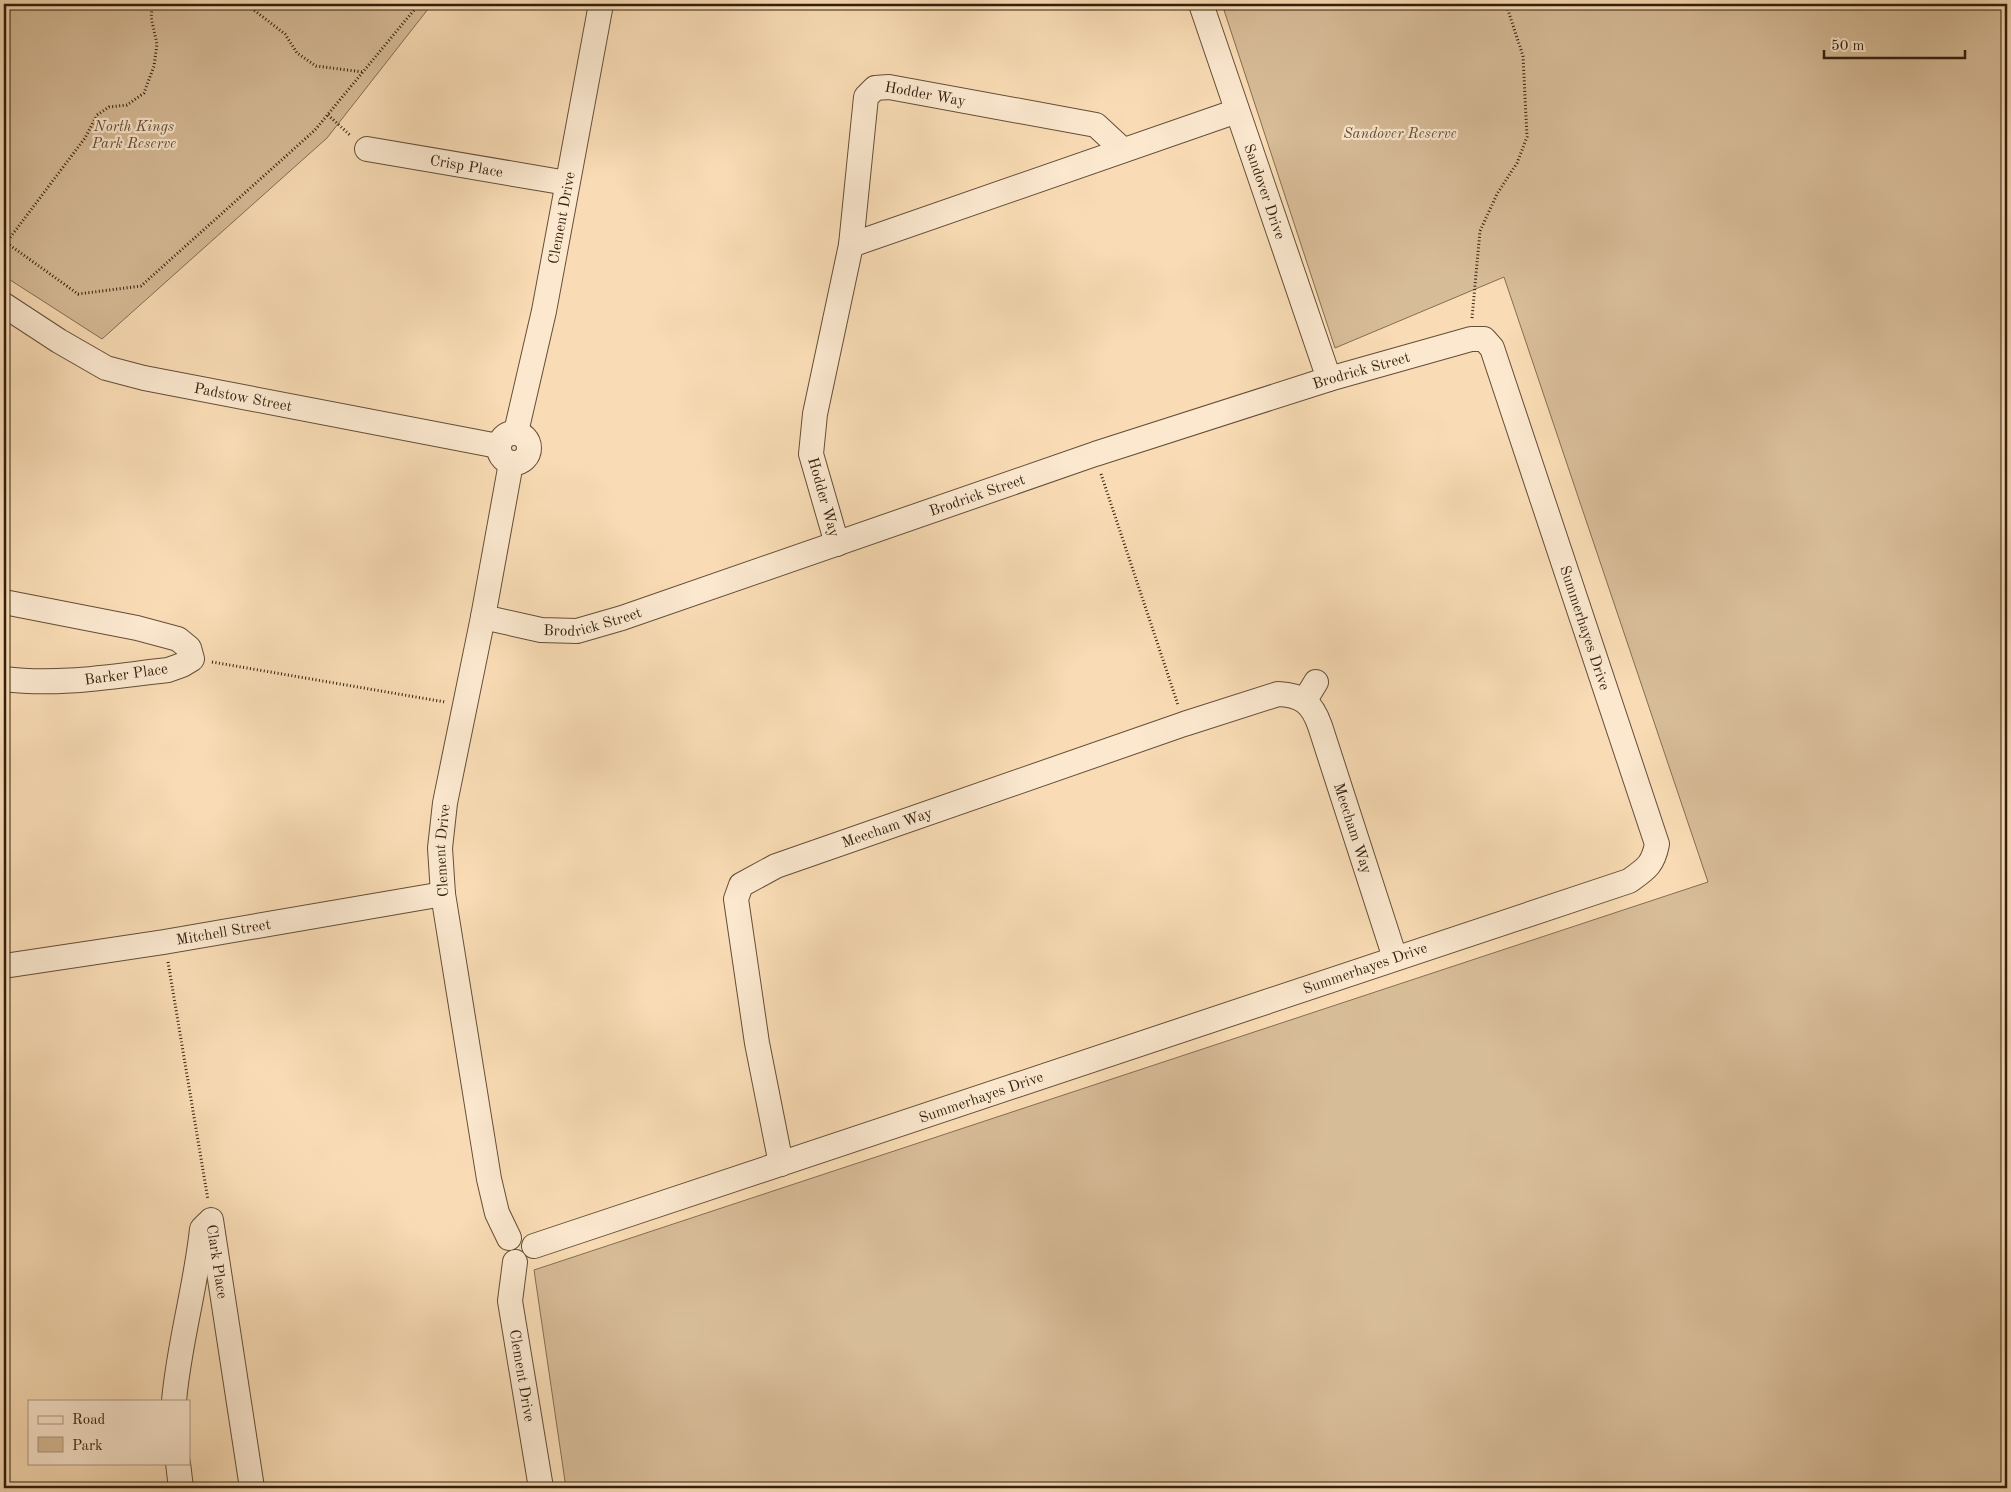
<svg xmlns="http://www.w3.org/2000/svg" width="2011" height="1492" font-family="'Old Standard TT',serif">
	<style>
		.green { fill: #d7bc98; stroke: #846e52 }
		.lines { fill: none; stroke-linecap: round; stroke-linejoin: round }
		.minor-casing { stroke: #634e37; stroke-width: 26 }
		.path { stroke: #311f0d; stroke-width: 3; stroke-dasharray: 1 2.5; stroke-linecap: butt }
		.minor { stroke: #fbe8cf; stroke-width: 24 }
		.labels { text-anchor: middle; stroke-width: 4.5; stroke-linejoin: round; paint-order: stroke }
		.street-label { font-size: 15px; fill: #311f0d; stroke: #fbe8cf }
		.park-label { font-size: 15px; font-style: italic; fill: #634e37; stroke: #fbe8cf }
	</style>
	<rect width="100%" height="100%" fill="#f9dcb5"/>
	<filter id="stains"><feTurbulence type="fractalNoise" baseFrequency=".004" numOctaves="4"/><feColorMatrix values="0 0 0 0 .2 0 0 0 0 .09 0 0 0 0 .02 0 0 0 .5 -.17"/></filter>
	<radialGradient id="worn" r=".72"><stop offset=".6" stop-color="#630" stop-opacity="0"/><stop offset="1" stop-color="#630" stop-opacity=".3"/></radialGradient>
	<!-- green -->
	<path class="green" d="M4,4H432L327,138L102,339L4,276Z
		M1222,4H2007V1488H566L534,1270L1708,882L1504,277L1335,348Z"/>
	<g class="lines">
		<defs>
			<g id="minor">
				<path id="s1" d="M1201,4L1329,379"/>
				<path id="s2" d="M367,149L567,183"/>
				<path d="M851,245L1237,111"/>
				<path id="s3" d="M4,305L59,341L106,368L144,378L498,446"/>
				<path id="s4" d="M516,432L544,311L601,4"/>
				<circle cx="514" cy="448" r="15"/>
				<path id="s5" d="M837,544L811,454L815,414L851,245L866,97L875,88L889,87L1096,125L1123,150"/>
				<path d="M4,602L137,628L178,639L189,648L192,659L182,665L168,670C113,676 59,686 4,679"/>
				<path id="s6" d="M483,617L541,630L577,631L622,618L1095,454L1329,379L1471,339H1484L1492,348L1657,844C1653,865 1646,869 1629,881L534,1246"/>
				<path d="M1305,700L1316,682"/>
				<path id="s7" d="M4,966L164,942L443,894"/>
				<path id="s8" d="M781,1164L757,1043L736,899L741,885L776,866L1184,724L1278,694C1302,695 1312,703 1320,726L1395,958"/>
				<path id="s9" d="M211,1220L252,1488"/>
				<path id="s10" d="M509,1238L497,1213L489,1179L443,894L440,848L445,803L483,617L511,463"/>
				<path id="s11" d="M515,1262L510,1301L541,1488"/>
				<path d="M174,1401C179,1343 196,1287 202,1229L208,1223"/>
				<path d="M178,1463L181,1488"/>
			</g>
		</defs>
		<!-- minor casing -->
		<use href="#minor" class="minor-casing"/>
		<!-- path -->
		<path class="path" d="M246,4L285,34L297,53L316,66L363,72
			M328,115L351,136
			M4,241L78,294L141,286L315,130L419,4
			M6,243L85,138L97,115L109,107L127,105L144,93L154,66L157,44L151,17L153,4
			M1472,318L1480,231L1497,194L1517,163L1527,137L1523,56L1506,4
			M1101,474L1178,705
			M212,662L445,702
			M168,962L208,1200"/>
		<!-- minor -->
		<use href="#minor" class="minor"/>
	</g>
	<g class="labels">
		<!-- street labels -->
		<g class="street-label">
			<text dy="5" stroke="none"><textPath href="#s5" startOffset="519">Hodder Way</textPath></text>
			<text dy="5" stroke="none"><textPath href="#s2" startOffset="101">Crisp Place</textPath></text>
			<text dy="5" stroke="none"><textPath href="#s1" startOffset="198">Sandover Drive</textPath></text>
			<text dy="5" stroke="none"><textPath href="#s4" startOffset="219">Clement Drive</textPath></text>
			<text dy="5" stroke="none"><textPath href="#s6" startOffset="922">Brodrick Street</textPath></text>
			<text dy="5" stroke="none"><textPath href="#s3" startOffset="260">Padstow Street</textPath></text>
			<text dy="5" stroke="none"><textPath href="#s6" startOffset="518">Brodrick Street</textPath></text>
			<text transform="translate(824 497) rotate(74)" y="5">Hodder Way</text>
			<text dy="5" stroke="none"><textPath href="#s6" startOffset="112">Brodrick Street</textPath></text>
			<text dy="5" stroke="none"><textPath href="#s6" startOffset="1356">Summerhayes Drive</textPath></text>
			<text transform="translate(126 674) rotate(-8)" y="5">Barker Place</text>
			<text dy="5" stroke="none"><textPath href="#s8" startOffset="441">Meecham Way</textPath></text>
			<text dy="5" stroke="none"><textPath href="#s8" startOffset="1019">Meecham Way</textPath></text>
			<text dy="5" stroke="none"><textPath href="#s10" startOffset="395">Clement Drive</textPath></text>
			<text dy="5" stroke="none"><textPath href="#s7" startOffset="222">Mitchell Street</textPath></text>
			<text transform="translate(1365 968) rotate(-19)" y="5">Summerhayes Drive</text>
			<text transform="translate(981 1097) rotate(-19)" y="5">Summerhayes Drive</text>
			<text dy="5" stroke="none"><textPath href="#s9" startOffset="42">Clark Place</textPath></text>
			<text dy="5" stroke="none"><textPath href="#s11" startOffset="115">Clement Drive</textPath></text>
		</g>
		<!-- park labels -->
		<g class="park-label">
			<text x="134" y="131">North Kings<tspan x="134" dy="17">Park Reserve</tspan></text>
			<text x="1400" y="138">Sandover Reserve</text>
		</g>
	</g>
	<!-- margin -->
	<rect width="2011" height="1492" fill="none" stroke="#f9dcb5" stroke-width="20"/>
	<rect x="5" y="5" width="2001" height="1482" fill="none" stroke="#311f0d" stroke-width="2.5"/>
	<rect x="10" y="10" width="1991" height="1472" fill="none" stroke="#311f0d"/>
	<!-- legend -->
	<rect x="28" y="1400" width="162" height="65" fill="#fbe8cf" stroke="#aa9881"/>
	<rect x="38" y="1416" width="25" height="8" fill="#fbe8cf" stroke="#aa9881"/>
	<text x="72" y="1424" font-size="15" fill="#311f0d">Road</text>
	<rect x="38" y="1437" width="25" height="15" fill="#d7bc98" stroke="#aa9881"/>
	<text x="72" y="1450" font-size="15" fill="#311f0d">Park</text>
	<!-- scale -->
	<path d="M1824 50v8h141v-8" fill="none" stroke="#311f0d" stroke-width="2.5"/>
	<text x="1831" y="50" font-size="15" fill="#311f0d" stroke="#fbe8cf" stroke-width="4" paint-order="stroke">50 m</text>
	<rect width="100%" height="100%" filter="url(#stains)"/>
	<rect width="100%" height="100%" fill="url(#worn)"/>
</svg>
